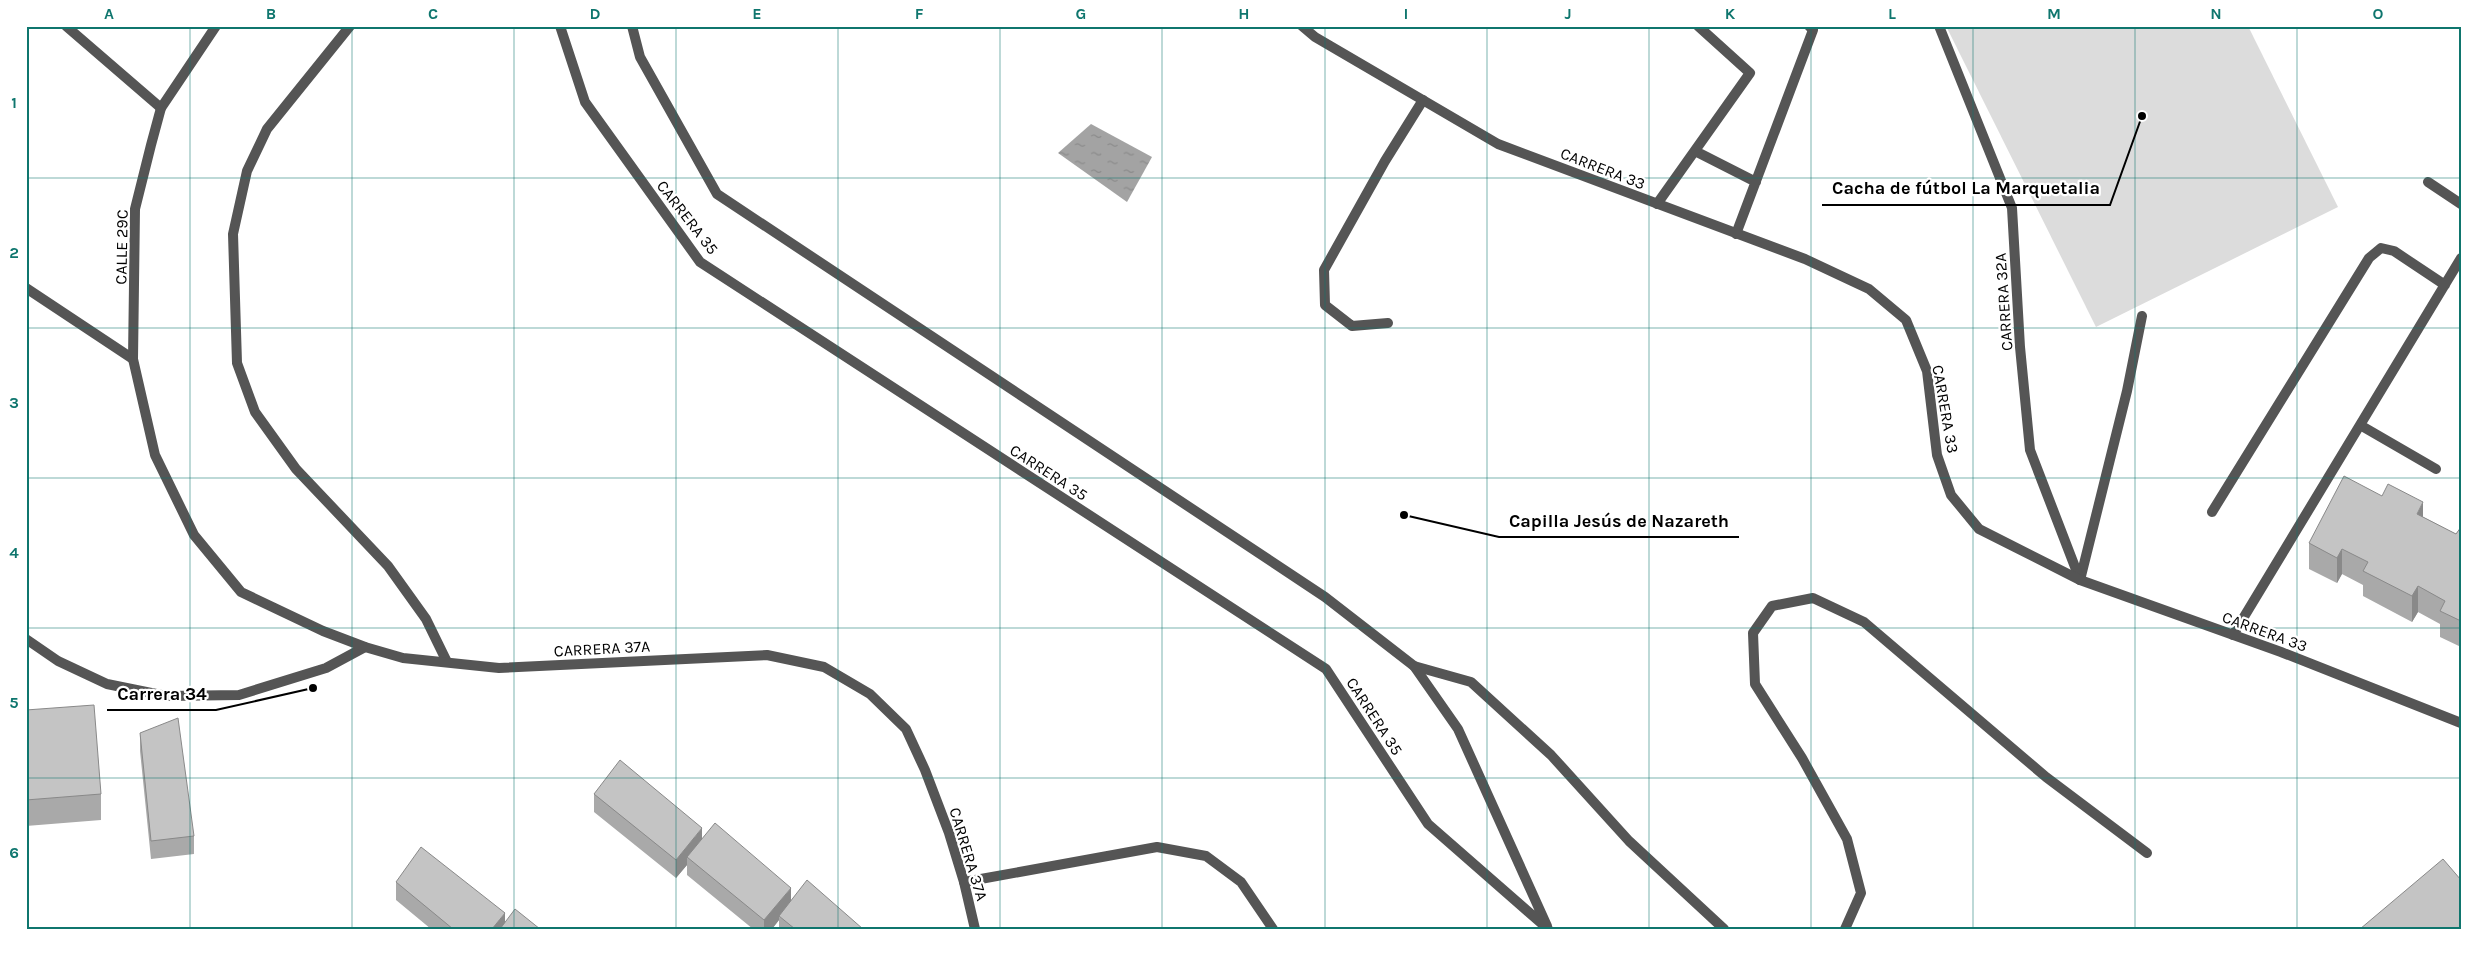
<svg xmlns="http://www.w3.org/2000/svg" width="2487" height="955" font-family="Karla,sans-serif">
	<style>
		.green { fill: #dcdcdc }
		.water { fill: url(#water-ripples) }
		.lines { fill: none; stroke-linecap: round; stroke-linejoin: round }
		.service { stroke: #555; stroke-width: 10 }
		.minor { stroke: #555; stroke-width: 10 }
		.tertiary { stroke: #555; stroke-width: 10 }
		.wall { fill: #a9a9a9 }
		.shaded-wall { fill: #898989 }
		.building { fill: #c4c4c4; stroke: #898989 }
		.grid { fill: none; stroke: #0f766e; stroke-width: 1; stroke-opacity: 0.55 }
		.labels { text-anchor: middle; stroke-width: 4.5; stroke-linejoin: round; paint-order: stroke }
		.street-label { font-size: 16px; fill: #000; stroke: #fff }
		.leader { fill: none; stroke: #000; stroke-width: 2 }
		.callout-dot { fill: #000; stroke: #fff; stroke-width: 2 }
		.callout-label { font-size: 18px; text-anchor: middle; font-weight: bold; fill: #000; stroke: #fff; stroke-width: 4.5; stroke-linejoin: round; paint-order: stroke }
		.neatline { fill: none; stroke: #0f766e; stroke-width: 2 }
		.grid-label { font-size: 16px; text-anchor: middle; font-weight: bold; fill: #0f766e }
	</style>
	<defs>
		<pattern id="water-ripples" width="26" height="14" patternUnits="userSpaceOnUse" patternTransform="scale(1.25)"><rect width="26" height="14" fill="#a3a3a3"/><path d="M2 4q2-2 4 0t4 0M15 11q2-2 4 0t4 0" fill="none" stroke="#8b8b8b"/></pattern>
	</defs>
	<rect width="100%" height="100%" fill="#fff"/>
	<!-- green -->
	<path class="green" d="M1946,26H2248L2338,207L2096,327Z"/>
	<!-- water -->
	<path class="water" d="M1091,124L1152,157L1127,202L1058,153Z"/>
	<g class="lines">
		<!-- service -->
		<path class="service" d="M66,26L161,108
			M350,26L267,129L247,171L233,234L237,363L255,412L296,469L388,566L426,619L447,662
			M1695,151L1756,182
			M2428,182L2461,204
			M1657,204L1750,73L1698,26
			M1736,234L1813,30L1809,26
			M26,288L133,359
			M1388,323L1352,326L1325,305L1324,270L1385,161L1423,100
			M2360,425L2436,469
			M2212,512L2369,258L2381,248L2394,251L2445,285
			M2080,580L2127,391L2142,316
			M2233,635L2461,258
			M26,639L58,661L107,684L166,696L239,695L326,668L365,647
			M1414,666L1471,682L1551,755L1629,841L1724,929
			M964,882L1157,847L1206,856L1241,882L1273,929
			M1845,929L1861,893L1847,839L1802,758L1755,684L1753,633L1772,606L1813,598L1864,622L2046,777L2147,853"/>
		<!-- minor -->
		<path class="minor" d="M560,26L585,102L700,262L1326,669L1428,824L1548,929
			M632,26L640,57L717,194L1325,597L1414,666L1458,729L1547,926
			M1939,26L2012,208L2020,347L2030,450L2080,580"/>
		<!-- tertiary -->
		<path class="tertiary" d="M216,26L161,108L151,145L135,209L133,359L155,455L194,535L241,592L323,631L365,647L403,658L499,668L767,655L824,667L870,694L906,729L925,770L949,833L964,882L975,929
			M1302,26L1315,37L1498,144L1805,259L1869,289L1906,320L1927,371L1937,455L1951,495L1979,529L2080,580L2281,652L2461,723"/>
	</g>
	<!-- wall -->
	<path class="wall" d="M2423,517L2456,534L2461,527V647L2440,637V624L2418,612L2412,622L2363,596V585L2342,574L2337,583L2309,569V543Z
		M26,710L101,794V820L26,826Z
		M140,733L194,836V854L151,859L140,751Z
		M594,794L702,840L791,900L863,929H779V920L772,929H753L687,875V865L676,878L594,812Z
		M396,882L505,922L540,929H431L396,900Z"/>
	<!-- shaded-wall -->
	<path class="shaded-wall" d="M2423,502V528L2417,514Z
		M2342,549V574L2337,583V558Z
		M2418,586V612L2412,622V596Z
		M702,828V846L687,857V865L676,878V860Z
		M791,888V906L779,916V920L772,929H764V920Z
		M505,913V929H492Z"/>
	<!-- building -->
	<path class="building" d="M2344,476L2382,496L2388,484L2423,502L2417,514L2456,534L2461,527V621L2440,611L2445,601L2418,586L2412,596L2363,571L2368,562L2342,549L2337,558L2309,543Z
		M94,705L101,794L26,800V710Z
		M178,718L194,836L151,841L140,733Z
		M620,760L702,828L676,860L594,794Z
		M715,823L791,888L764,920L687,857Z
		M421,847L505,913L492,929H453L396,882Z
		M2443,859L2461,880V929H2360Z
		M807,880L863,929H795L779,916Z
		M515,909L540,929H500Z"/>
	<!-- grid -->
	<path class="grid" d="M190,26V929M352,26V929M514,26V929M676,26V929M838,26V929M1000,26V929M1162,26V929M1325,26V929M1487,26V929M1649,26V929M1811,26V929M1973,26V929M2135,26V929M2297,26V929M26,178H2461M26,328H2461M26,478H2461M26,628H2461M26,778H2461"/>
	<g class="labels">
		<!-- street labels -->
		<g class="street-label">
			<text transform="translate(1603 168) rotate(21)" y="6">CARRERA 33</text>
			<text transform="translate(688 217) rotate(52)" y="6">CARRERA 35</text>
			<text transform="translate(121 247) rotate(-89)" y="6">CALLE 29C</text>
			<text transform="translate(2003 302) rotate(-94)" y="6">CARRERA 32A</text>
			<text transform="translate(1946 409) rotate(80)" y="6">CARRERA 33</text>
			<text transform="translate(1049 472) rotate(33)" y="6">CARRERA 35</text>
			<text transform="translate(2265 631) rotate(20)" y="6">CARRERA 33</text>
			<text transform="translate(602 648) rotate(-3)" y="6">CARRERA 37A</text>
			<text transform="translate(1375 716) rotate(57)" y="6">CARRERA 35</text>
			<text transform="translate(969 854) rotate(73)" y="6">CARRERA 37A</text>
		</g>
	</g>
	<!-- callouts -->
	<path class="leader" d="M2142 116L2110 205H1822M1404 515L1499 537H1739M313 688L216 710H107"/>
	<g class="callout-dot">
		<circle cx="2142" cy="116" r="5"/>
		<circle cx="1404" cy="515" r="5"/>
		<circle cx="313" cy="688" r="5"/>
	</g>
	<g class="callout-label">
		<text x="1966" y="194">Cacha de fútbol La Marquetalia</text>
		<text x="1619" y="527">Capilla Jesús de Nazareth</text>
		<text x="162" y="700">Carrera 34</text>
	</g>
	<!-- border -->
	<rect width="2487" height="955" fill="none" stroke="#ffffff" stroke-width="55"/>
	<rect x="28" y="28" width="2432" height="900" class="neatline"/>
	<g class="grid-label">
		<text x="109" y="19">A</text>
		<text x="271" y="19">B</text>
		<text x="433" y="19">C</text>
		<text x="595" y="19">D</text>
		<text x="757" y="19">E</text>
		<text x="919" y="19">F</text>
		<text x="1081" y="19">G</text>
		<text x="1244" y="19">H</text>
		<text x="1406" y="19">I</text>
		<text x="1568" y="19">J</text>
		<text x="1730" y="19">K</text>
		<text x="1892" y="19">L</text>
		<text x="2054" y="19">M</text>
		<text x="2216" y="19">N</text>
		<text x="2378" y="19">O</text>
		<text x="14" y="108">1</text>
		<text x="14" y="258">2</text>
		<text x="14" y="408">3</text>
		<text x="14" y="558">4</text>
		<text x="14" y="708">5</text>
		<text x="14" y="858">6</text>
	</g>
</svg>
